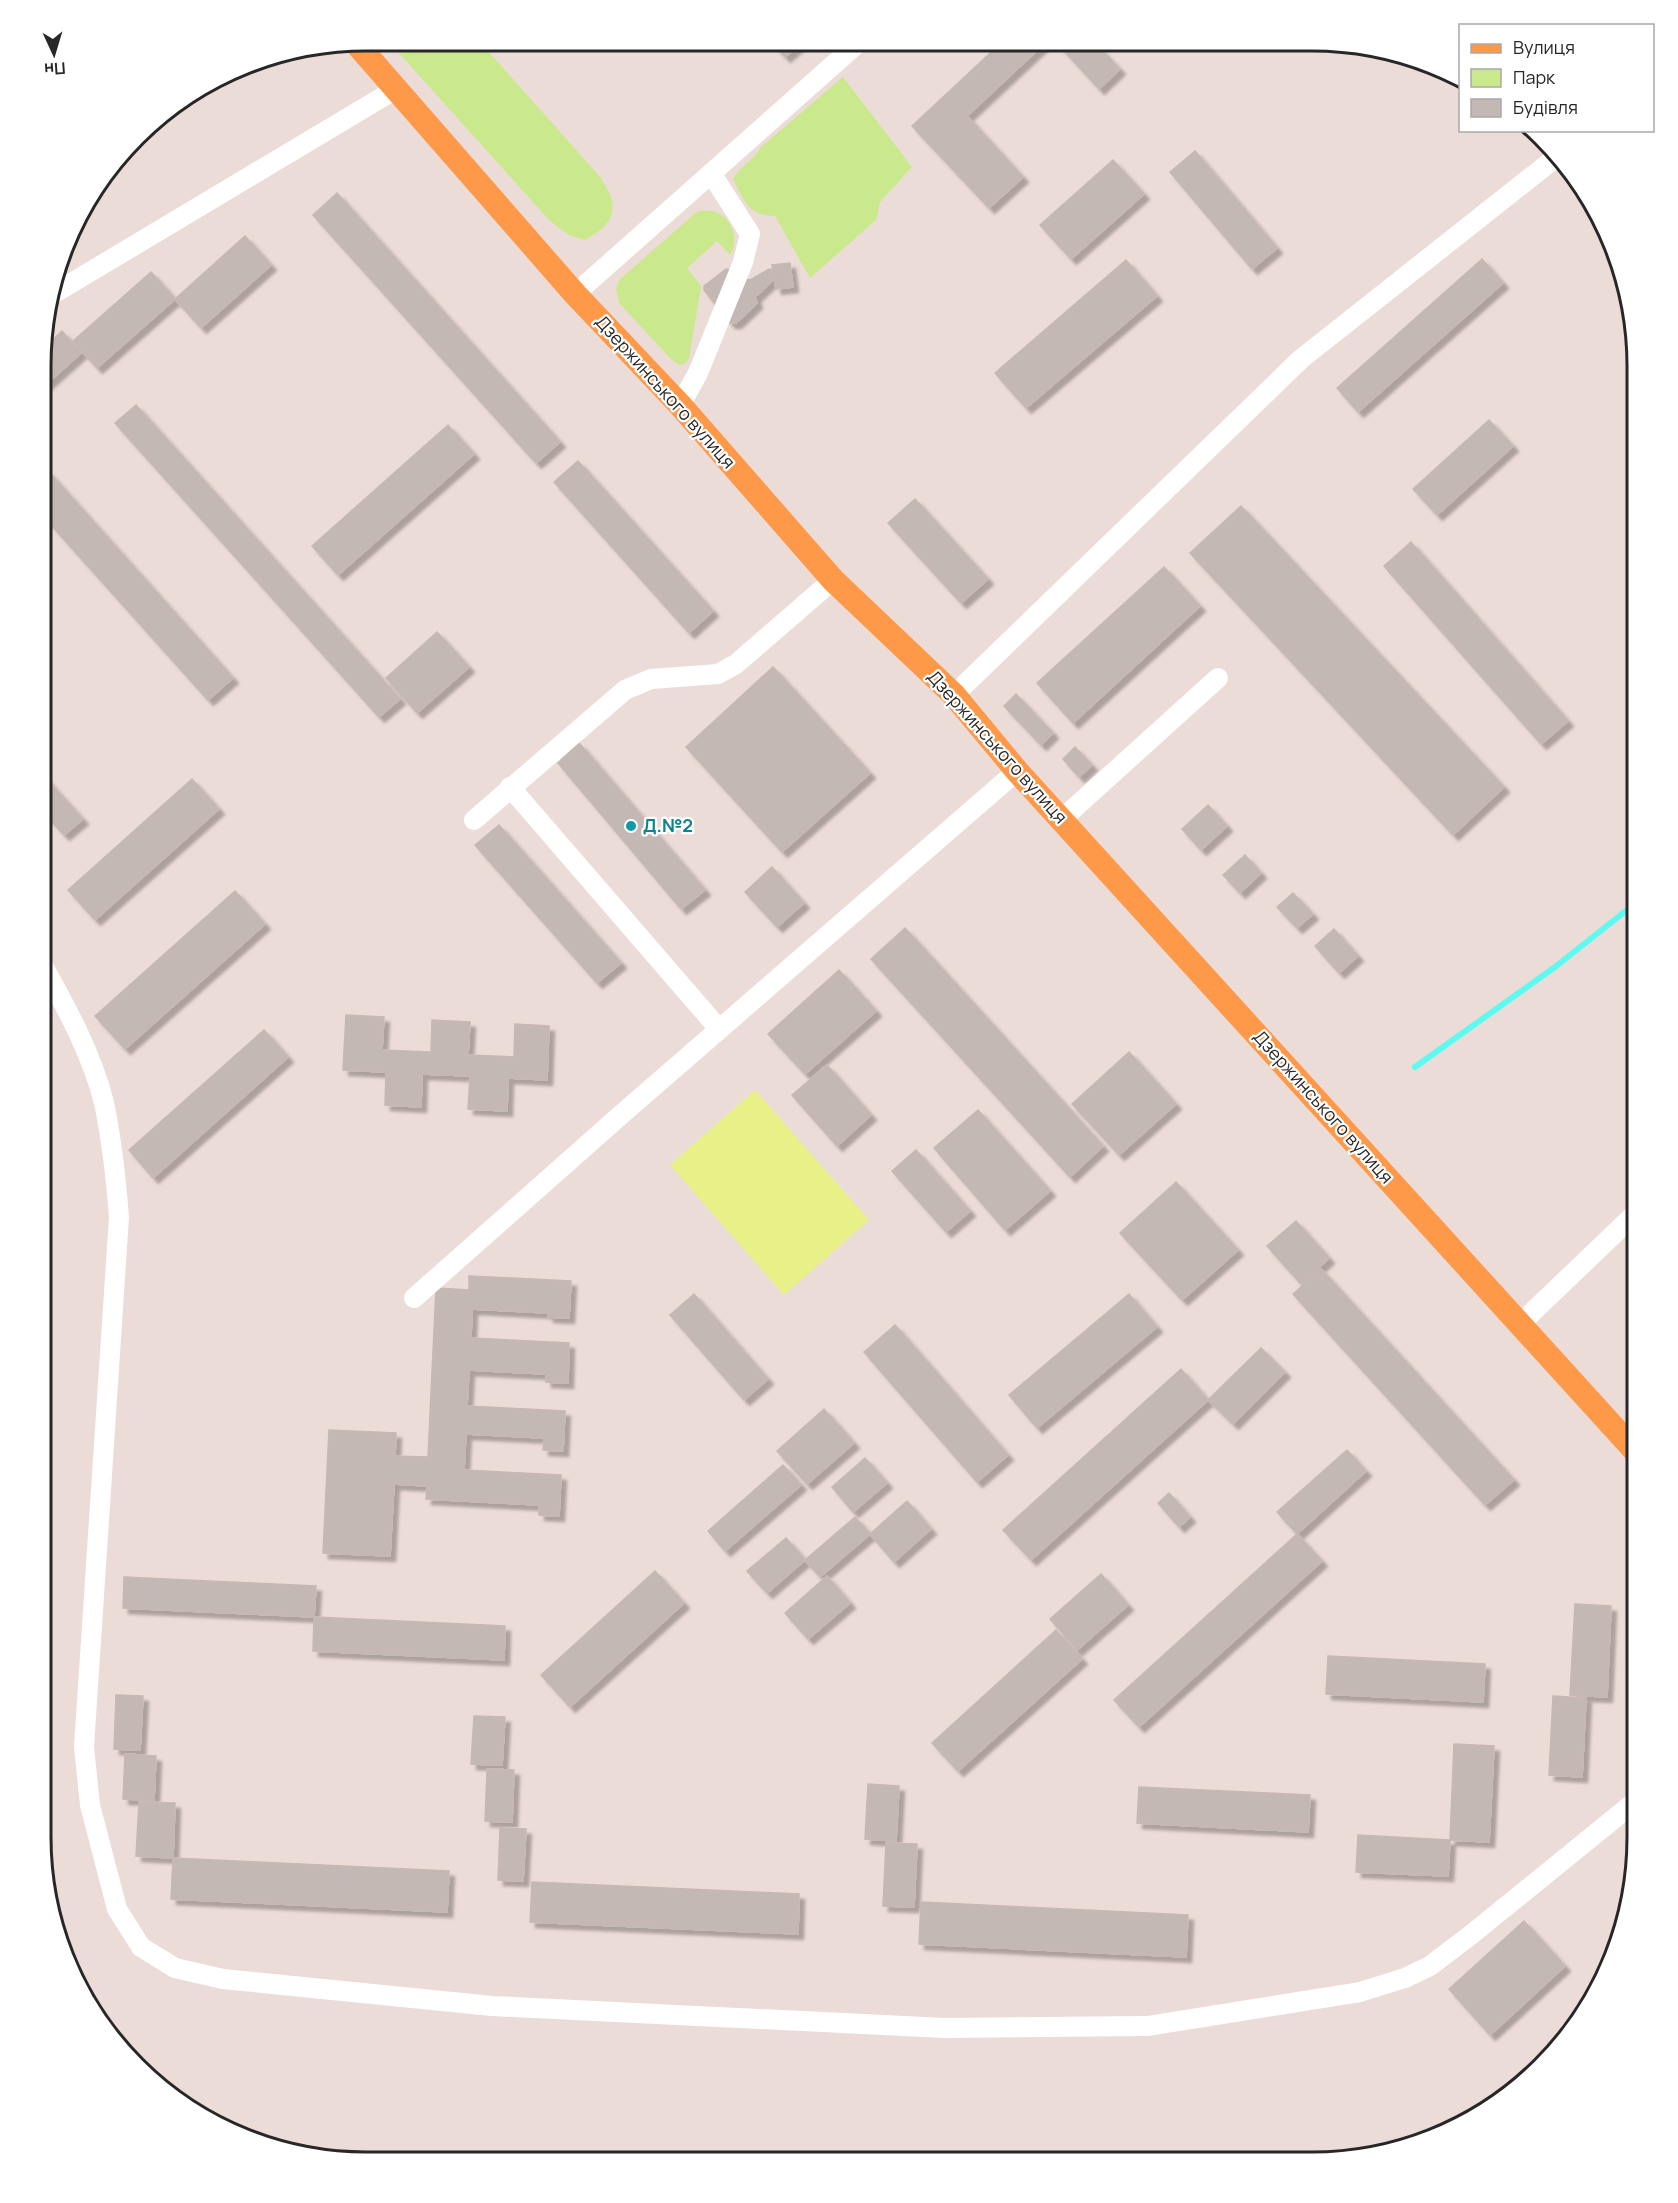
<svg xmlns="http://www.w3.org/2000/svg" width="1678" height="2203" font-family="Manrope,sans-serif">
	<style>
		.green { fill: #cae98d }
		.pitch { fill: #e7f187 }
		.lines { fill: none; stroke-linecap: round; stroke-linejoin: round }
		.stream { stroke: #5efaf0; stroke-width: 6 }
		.building { fill: #c3b8b3; stroke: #c7b8b1; stroke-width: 1.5; filter: url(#shadow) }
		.minor { stroke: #fff; stroke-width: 20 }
		.major { stroke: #fe994a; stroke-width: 24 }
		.culture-dot { fill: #0f9aa8; stroke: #fff; stroke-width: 2 }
		.labels { text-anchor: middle; stroke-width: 4.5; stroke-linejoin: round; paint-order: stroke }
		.street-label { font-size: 18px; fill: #272727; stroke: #fff }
		.culture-label { font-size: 18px; font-weight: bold; fill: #0d838f; stroke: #fff; text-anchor: start }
		.rim { fill: none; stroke: #272727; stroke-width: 3 }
	</style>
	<defs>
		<filter id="shadow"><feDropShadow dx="5.5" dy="5.5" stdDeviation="1.5" flood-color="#0004"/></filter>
	</defs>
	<rect width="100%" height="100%" fill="#ecdcd7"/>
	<!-- green -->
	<path class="green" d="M388,41H479L601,178C604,184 610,193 612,200C616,221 600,232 585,240L569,235L550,221Z
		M843,77L912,167L880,202L876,220L810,278L775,216C748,216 744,200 733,179C740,166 754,160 761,147Z
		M698,211C704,211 712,210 718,213C733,220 739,241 730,255L717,241L687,268L701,286L689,359L684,364L679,365L671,359L619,303L616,288L620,279Z"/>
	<!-- pitch -->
	<path class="pitch" d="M755,1090L869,1220L784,1295L670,1165Z"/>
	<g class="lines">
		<!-- stream -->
		<path class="stream" d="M1415,1067L1555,967L1637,902"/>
	</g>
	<!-- building -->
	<path class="building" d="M771,42H802L785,57Z
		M1002,42H1046L967,116L1023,177L989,208L912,126Z
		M1056,42L1095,43L1120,69L1099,89Z
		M1195,151L1277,248L1252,269L1170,172Z
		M1113,160L1144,194L1071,259L1040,225Z
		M337,193L560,442L536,463L313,215Z
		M245,236L271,265L201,328L175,299Z
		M1482,259L1503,283L1358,412L1337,388Z
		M1126,260L1157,296L1026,408L995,373Z
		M790,263L793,287L776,289L772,265Z
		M726,269L731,270L740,278L750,280L769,269L776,270L778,275L755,297L757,303L736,323H730L704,290V286Z
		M151,272L175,299L97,368L73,341Z
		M62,331L81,353L43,387V348Z
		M136,405L400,699L379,717L115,423Z
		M1489,420L1513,446L1437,515L1413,489Z
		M448,425L474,454L338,575L312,546Z
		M578,461L713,611L689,633L554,482Z
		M48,471L233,678L208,700L43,516V475Z
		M915,499L988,579L961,603L888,523Z
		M1241,506L1504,787L1453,835L1190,553Z
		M1411,542L1568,721L1541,744L1384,566Z
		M1164,567L1200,606L1073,723L1037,683Z
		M437,632L469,667L417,713L386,678Z
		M773,667L870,773L782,852L686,747Z
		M1016,694L1053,733L1041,745L1004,706Z
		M579,743L705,890L681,909L558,763Z
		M1075,747L1092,765L1079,777L1063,759Z
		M42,774L83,819L64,835L42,811Z
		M192,779L219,809L95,920L68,890Z
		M1208,805L1227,826L1201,850L1182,829Z
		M499,825L621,963L597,983L475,845Z
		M1245,855L1261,873L1240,893L1223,875Z
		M772,867L804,903L777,927L745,892Z
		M235,891L265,924L125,1049L95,1016Z
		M1293,893L1313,914L1297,928L1277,907Z
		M905,928L1103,1146L1070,1177L871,959Z
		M1334,929L1358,956L1339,973L1315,946Z
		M839,970L876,1011L805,1074L768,1034Z
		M346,1015L384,1017L382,1050L431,1052L432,1020L470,1022L468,1055L514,1057L515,1024L549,1026L547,1080L508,1078L507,1111L468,1109L470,1076L422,1074L421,1107L385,1105L386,1072L343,1070Z
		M264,1030L288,1057L153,1178L129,1150Z
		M1129,1052L1176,1104L1119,1155L1072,1104Z
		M827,1065L871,1115L837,1146L792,1095Z
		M978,1110L1050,1191L1005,1230L934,1148Z
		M916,1150L970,1211L946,1232L892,1171Z
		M1176,1182L1238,1250L1182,1300L1120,1233Z
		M1296,1221L1329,1258L1301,1284L1267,1246Z
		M1321,1269L1514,1480L1485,1505L1293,1294Z
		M469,1276L571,1281L569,1318L548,1317V1313L472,1309L471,1338L569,1343L568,1383L546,1382V1374L469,1370L467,1406L565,1411L563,1451L543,1450L544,1438L466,1434L464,1470L561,1475L559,1516L539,1515V1505L426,1499L427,1486L394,1484L390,1556L323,1553L329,1430L396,1433L395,1456L428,1457L436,1288L469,1290Z
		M694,1294L768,1379L744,1400L670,1315Z
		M1129,1294L1157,1327L1037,1428L1009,1395Z
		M895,1325L1008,1455L977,1482L864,1352Z
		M1261,1348L1285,1372L1233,1424L1208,1400Z
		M1181,1369L1208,1400L1031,1560L1003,1530Z
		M824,1409L854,1443L807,1484L777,1451Z
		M1347,1450L1366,1471L1297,1534L1277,1512Z
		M865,1458L887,1483L853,1512L832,1487Z
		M783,1465L801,1485L725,1551L708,1531Z
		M1169,1493L1190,1517L1179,1527L1158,1503Z
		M907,1501L931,1529L894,1562L870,1534Z
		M855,1517L870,1534L820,1577L805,1560Z
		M1297,1534L1322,1561L1139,1727L1114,1700Z
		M786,1538L805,1560L767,1593L747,1571Z
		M655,1571L684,1603L570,1707L541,1675Z
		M1101,1574L1128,1605L1077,1650L1050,1619Z
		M827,1576L850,1603L808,1639L785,1613Z
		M124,1577L316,1586L314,1617L123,1608Z
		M1575,1604L1611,1606L1607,1697L1570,1695Z
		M314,1617L505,1626L504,1660L313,1651Z
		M1056,1630L1082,1659L958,1771L932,1743Z
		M1328,1656L1485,1664L1483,1702L1326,1694Z
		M116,1695L143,1696L140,1750L114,1749Z
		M1553,1696L1586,1698L1582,1777L1549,1775Z
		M474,1716L505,1717L502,1765L471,1764Z
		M1454,1744L1494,1746L1489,1842L1450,1840Z
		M125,1754L156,1756L154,1800L123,1799Z
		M487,1769L514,1770L512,1822L485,1821Z
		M868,1784L899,1786L896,1841L865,1839Z
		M1139,1787L1310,1795L1308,1832L1137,1823Z
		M139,1802L175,1803L173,1858L136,1856Z
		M500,1828L526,1829L523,1881L498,1880Z
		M1358,1835L1450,1840L1448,1876L1356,1872Z
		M886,1843L917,1844L914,1907L883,1906Z
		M173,1858L449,1871L447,1912L171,1899Z
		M532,1882L799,1894L798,1934L530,1922Z
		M921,1902L1188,1915L1186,1957L919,1944Z
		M1524,1921L1565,1966L1490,2035L1449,1989Z"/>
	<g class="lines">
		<!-- minor -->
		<path class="minor" d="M53,294L396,89
			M575,294L859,42
			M680,405L698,373L743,262L750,234L711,173
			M954,695L1301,359L1559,155
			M510,787L719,1029
			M1062,819L1218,678
			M474,820L625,690L651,679L718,674L736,664L833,580
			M42,964C66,1007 92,1054 104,1103C112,1141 116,1179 119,1217L84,1747L90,1805L117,1909L141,1947L175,1968L223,1979L492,2006L945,2028L1147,2026L1360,1992L1405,1978L1430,1966L1472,1934L1637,1800
			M414,1298L623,1113L1017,771
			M1520,1324L1637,1212"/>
		<!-- major -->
		<path class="major" d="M355,42L575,294L680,405L833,580L954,695L1017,771L1637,1453"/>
	</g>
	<!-- markers -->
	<circle class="culture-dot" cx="631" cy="826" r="6"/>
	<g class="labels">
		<!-- street labels -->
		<g class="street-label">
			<text transform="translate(665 392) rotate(48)" y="6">Дзержинського вулиця</text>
			<text transform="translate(997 747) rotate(48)" y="6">Дзержинського вулиця</text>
			<text transform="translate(1323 1107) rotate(48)" y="6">Дзержинського вулиця</text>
		</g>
		<!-- culture labels -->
		<g class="culture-label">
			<text x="643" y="832">Д.№2</text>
		</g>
	</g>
	<!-- crop -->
	<path d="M0 0H1678V2203H0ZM366 51H1312A315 315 0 0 1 1627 366V1837A315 315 0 0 1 1312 2152H366A315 315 0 0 1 51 1837V366A315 315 0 0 1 366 51Z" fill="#fff" fill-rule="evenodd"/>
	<path class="rim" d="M366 51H1312A315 315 0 0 1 1627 366V1837A315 315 0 0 1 1312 2152H366A315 315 0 0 1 51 1837V366A315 315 0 0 1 366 51Z"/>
	<!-- legend -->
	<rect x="1459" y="24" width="195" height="108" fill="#ffffff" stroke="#a9a9a9" stroke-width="1.5"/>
	<rect x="1471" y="44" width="30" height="9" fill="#fe994a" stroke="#a9a9a9" stroke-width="1.5"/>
	<text x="1513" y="54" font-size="18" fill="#272727">Вулиця</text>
	<rect x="1471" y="69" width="30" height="18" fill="#cae98d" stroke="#a9a9a9" stroke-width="1.5"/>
	<text x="1513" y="84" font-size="18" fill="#272727">Парк</text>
	<rect x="1471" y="99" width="30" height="18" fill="#c3b8b3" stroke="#a9a9a9" stroke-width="1.5"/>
	<text x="1513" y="114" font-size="18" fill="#272727">Будівля</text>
	<!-- north arrow -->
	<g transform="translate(54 54) rotate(176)" stroke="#ffffff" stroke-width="4.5" paint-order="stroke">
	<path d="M0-4.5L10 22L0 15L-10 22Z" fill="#272727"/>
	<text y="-9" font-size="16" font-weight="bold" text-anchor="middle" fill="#272727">Пн</text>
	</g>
</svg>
